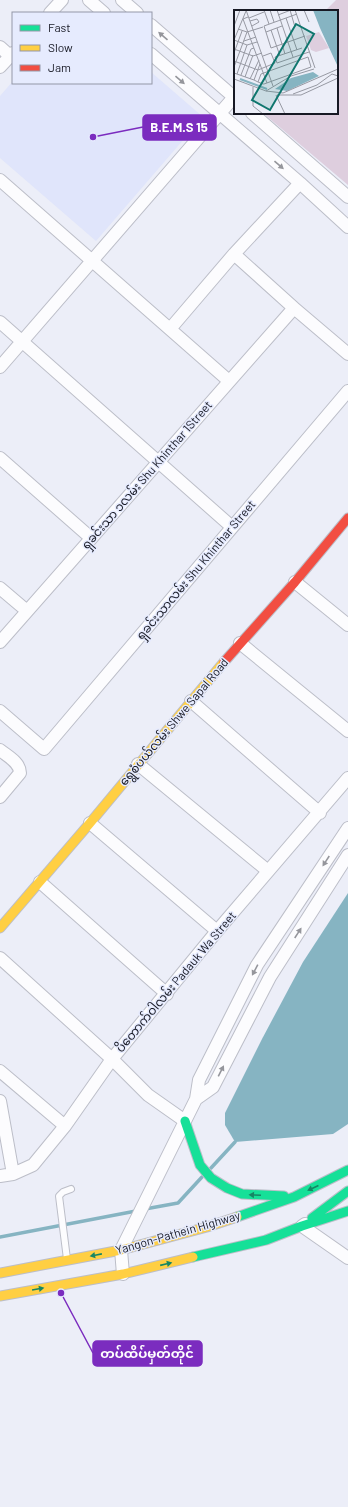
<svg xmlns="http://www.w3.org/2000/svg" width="348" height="1507" font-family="Barlow,'Noto Sans Myanmar',sans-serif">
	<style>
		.built { fill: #e0e5fb }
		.green { fill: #decede }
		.water { fill: #86b4c2 }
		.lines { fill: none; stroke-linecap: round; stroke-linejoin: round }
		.stream { stroke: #86b4c2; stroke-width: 3.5 }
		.lane-casing { stroke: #bcbec8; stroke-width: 8 }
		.street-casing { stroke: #bcbec8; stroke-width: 14 }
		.fast-casing { stroke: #bcbec8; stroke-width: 11 }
		.slow-casing { stroke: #bcbec8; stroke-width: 11 }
		.jam-casing { stroke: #bcbec8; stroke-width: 11 }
		.lane { stroke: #fcfcfe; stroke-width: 6 }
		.street { stroke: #fcfcfe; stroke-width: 12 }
		.fast { stroke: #16e098; stroke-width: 9 }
		.slow { stroke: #ffcf43; stroke-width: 9 }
		.jam { stroke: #f24e42; stroke-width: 9 }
		.oneway { fill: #95969c }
		.oneway2 { fill: #168664 }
		.labels { text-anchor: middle; stroke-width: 3; stroke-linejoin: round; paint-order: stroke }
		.street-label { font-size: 12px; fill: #171924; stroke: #e6ebfe }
		.inset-river { fill: none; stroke: #86b4c2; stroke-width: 2 }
		.inset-road { fill: none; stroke: #9799a3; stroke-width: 1 }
		.view { fill: #0f766e; fill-opacity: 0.15; stroke: #0f766e; stroke-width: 2 }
		.inset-edge { fill: none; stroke: #171924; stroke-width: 2 }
		.leader { fill: none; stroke: #7b2cbf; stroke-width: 1.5 }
		.callout-dot { fill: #7b2cbf; stroke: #e6ebfe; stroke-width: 1.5 }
		.callout { fill: #7b2cbf; stroke: #7b2cbf; stroke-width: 1.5 }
		.callout-label { font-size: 13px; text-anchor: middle; font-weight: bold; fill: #fff }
	</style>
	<rect width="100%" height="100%" fill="#eceef8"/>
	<!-- built -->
	<path class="built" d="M151,72L203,117L96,241L0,158V96L13,81V83H151Z"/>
	<!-- green -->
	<path class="green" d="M336,0H348V185L263,113H337V11H325Z"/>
	<!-- water -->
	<path class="water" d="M348,893V1124L333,1134L235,1142L225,1125V1113L262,1039L303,962Z"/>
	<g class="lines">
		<!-- stream -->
		<path class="stream" d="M211,1168L235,1142
			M145,1209L178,1203L202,1177
			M0,1237L136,1211"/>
		<defs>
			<path id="lane" d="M67,1259L59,1196L63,1192L71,1189"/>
			<path id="street" d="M89,0L104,13
				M122,0L137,13
				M50,13L62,0
				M151,25L235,98
				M0,47L10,56
				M151,54L300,183L348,227
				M0,67L13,53
				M252,113L348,197
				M0,180L229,381
				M234,254L294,308L348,354
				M0,322L232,527
				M170,329L234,254L300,183
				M0,367L234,97
				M0,458L91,538
				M295,582L348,625
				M0,588L27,611
				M0,642L294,308
				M240,643L348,731
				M191,701L320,813
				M0,711L44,749L348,391
				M0,750C7,756 20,762 20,773L0,797
				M138,764L268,871
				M90,823L217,931
				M40,882L167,994
				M0,958L112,1059L148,1095L185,1121
				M0,1071L65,1126
				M196,1099L213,1087L270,977L348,855
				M0,1101L13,1174
				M0,1176L13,1174L33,1165L65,1126L112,1059L217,931L348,778
				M305,1224L302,1226L348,1258
				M123,1274L121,1250L196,1099L199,1080L257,965L348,828"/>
			<path id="fast" d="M185,1121L200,1165L211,1178L227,1188L242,1194L284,1196
				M237,1217L294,1197L348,1170
				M312,1218L348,1191
				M193,1257L266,1240L302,1226L348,1211"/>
			<path id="slow" d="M0,928L90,823L224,662
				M0,1273L121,1250L207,1227L237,1217
				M0,1296L123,1274L193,1257"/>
			<path id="jam" d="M224,662L295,582L348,518"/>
		</defs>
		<!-- lane casing -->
		<use href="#lane" class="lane-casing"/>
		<!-- street casing -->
		<use href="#street" class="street-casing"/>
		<!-- fast casing -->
		<use href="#fast" class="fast-casing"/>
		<!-- slow casing -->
		<use href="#slow" class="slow-casing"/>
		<!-- jam casing -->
		<use href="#jam" class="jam-casing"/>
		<!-- lane -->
		<use href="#lane" class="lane"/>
		<!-- street -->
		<use href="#street" class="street"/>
		<!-- fast -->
		<use href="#fast" class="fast"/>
		<!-- slow -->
		<use href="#slow" class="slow"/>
		<!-- jam -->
		<use href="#jam" class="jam"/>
	</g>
	<!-- one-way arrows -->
	<defs><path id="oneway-solid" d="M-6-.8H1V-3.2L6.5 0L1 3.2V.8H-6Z"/></defs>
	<g class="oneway">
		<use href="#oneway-solid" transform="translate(163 36) rotate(-139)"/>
		<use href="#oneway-solid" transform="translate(180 80) rotate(41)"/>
		<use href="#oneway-solid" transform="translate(279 165) rotate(41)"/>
		<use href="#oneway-solid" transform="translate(326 861) rotate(123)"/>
		<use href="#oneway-solid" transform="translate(298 933) rotate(-57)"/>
		<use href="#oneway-solid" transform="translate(255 970) rotate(118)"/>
		<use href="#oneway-solid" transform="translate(221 1071) rotate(-63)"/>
	</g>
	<g class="oneway2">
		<use href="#oneway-solid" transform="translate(313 1188) rotate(155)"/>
		<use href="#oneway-solid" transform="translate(255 1195) rotate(-177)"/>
		<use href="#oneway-solid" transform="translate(96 1255) rotate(169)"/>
		<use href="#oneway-solid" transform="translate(166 1264) rotate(-13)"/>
		<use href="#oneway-solid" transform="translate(38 1289) rotate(-10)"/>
	</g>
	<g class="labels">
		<!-- street labels -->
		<g class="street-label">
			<text transform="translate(147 475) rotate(-49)" y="4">ရှခင်းသာ ၁လမ်း Shu Khinthar 1Street</text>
			<text transform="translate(196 570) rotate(-50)" y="4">ရှခင်းသာလမ်း Shu Khinthar Street</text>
			<text transform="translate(174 722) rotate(-50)" y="4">ရွေစံပယ်လမ်း Shwe Sapal Road</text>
			<text transform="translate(176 982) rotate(-50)" y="4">ပိတောက်ဝါလမ်း Padauk Wa Street</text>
			<text transform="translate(178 1233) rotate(-16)" y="4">Yangon-Pathein Highway</text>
		</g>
	</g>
	<!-- overview -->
	<g transform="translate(234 10)">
		<rect width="104" height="104" fill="#eceef8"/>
		<path d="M85,22L95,38L82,42L77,40L72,26Z" fill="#decede"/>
		<path d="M79,0H104V57L86,18ZM79,62L85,66L53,81L41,79L57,68Z" fill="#86b4c2"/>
		<path class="inset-river" d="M93,0L104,23M6,69L33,79"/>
		<path class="inset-road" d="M12,0L39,76M30,0L35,14M36,0L40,12M43,0L59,47M56,0L61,17M61,0L81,58M70,0L75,12M63,4L30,16L37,38L71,26M44,5L57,0M14,7L9,9L33,73M15,8L30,2M52,8L63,40M16,11L23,9L25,12L18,16M0,16L6,0M43,18L51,44M4,19L13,22L29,17M37,20L46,46M32,22L48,16M0,30L12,1M0,30L13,35L23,32M10,31L22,27M68,38L41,47L43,53L75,42M0,39L19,46L28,43M0,43L8,21M0,51L24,60L41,53L37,43L29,46M0,57L13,22M0,63L20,70L24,72L29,74H30L77,57L74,47L27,64L24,72M3,64L13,35M7,65L17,39L20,38M11,67L19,45M0,69L32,81L49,83L104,59M16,69L25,50M20,70L26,54M19,77V96L29,104M32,81L57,66L80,59M59,84L83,75L98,64L104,66M42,85L51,104M43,85H67L104,68"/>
		<path class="view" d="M62,14L80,24L36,100L18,90Z"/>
		<rect width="104" height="104" class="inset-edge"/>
	</g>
	<!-- callouts -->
	<path class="leader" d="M93 137L143 127M61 1293L93 1353"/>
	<g class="callout-dot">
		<circle cx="93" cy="137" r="4"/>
		<circle cx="61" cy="1293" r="4"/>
	</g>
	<g class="callout">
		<rect x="143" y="115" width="73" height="25" rx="4"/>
		<rect x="93" y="1341" width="109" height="25" rx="4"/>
	</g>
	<g class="callout-label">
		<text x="179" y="132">B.E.M.S 15</text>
		<text x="147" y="1358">တပ်ထိပ်မှတ်တိုင်</text>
	</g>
	<!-- legend -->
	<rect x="12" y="12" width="140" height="72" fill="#e6ebfe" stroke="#9397a7"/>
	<rect x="20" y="25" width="20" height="6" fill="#16e098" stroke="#9397a7"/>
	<text x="48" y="32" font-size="12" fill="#171924">Fast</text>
	<rect x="20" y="45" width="20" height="6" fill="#ffcf43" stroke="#9397a7"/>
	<text x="48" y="52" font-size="12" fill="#171924">Slow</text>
	<rect x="20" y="65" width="20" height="6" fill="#f24e42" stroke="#9397a7"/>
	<text x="48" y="72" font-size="12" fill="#171924">Jam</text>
</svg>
